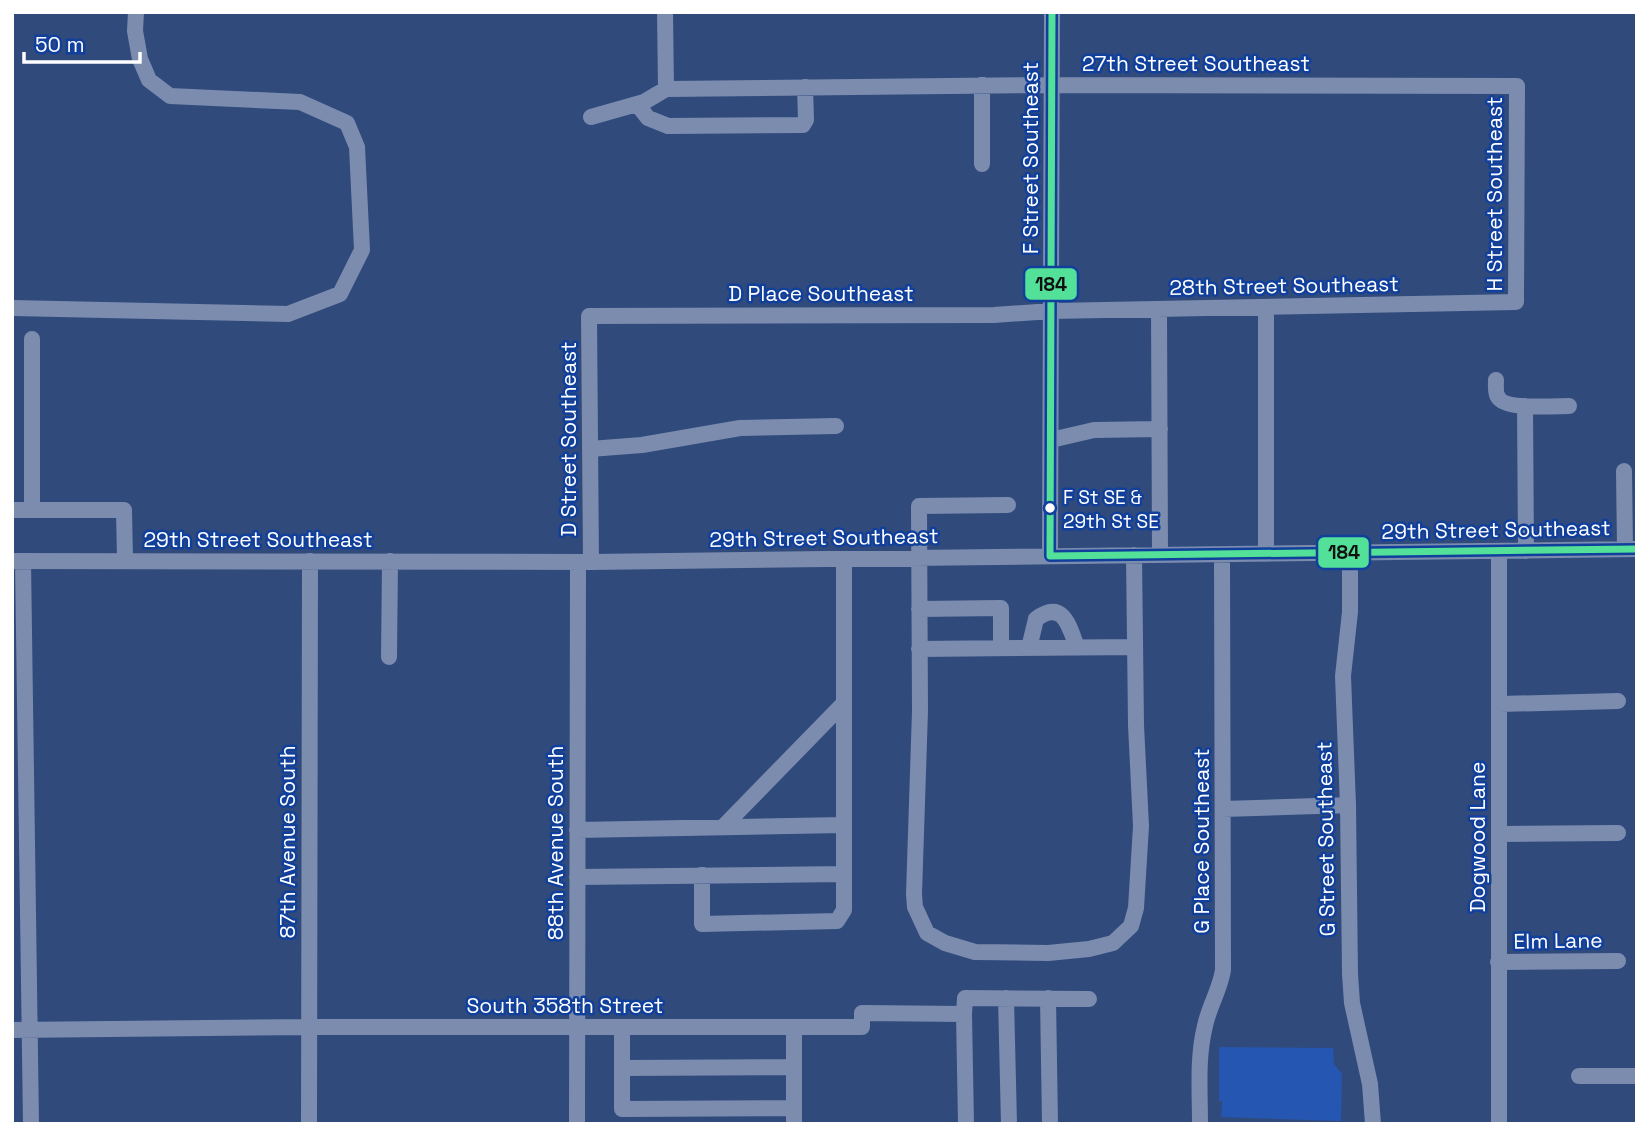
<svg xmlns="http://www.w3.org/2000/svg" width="1649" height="1136" font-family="'Space Grotesk',sans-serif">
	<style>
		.green { fill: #2557b2 }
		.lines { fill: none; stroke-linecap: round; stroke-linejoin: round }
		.minor { stroke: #7b8cae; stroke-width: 16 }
		.bus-1-casing { stroke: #11409c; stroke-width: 12 }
		.bus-1 { stroke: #53e098; stroke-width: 7 }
		.bus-dot { fill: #fff; stroke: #11409c; stroke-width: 2.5 }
		.labels { text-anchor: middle; stroke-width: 5; stroke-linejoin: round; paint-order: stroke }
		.bus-label { font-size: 19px; fill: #fff; stroke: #11409c; text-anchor: start }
		.street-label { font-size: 21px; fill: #fff; stroke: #11409c }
		.line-badge { stroke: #11409c; stroke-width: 2.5 }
		.pale-badge-label { font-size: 19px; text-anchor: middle; font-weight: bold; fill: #111 }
	</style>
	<rect width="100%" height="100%" fill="#304a7c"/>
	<!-- green -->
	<path class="green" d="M1219,1047L1333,1048L1334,1064L1342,1074L1341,1121L1221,1117L1222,1101H1219Z"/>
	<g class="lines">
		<!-- minor -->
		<path class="minor" d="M665,12L666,89
			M637,104L648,118L668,126L803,125L806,120L805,87
			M591,117L644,102L666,89
			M982,164V85
			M12,308L288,314L340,294L362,250L357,147L347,123L300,102L170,96L149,80L140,59L135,31L136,12
			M1159,309L1160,555
			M32,339V510
			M1496,380C1496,385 1495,393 1498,397C1504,410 1555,406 1569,406
			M1525,406L1526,551
			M1051,440L1094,430L1160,429
			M590,449L642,445L740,428L836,426
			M1624,471L1625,549
			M1008,505L919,506L920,711L914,894L915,907L927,933L945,943L975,952L1048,953L1089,949L1113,943L1131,926L1136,908L1141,826L1136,725L1134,555
			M12,510H124L125,560
			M1499,551V1124
			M1350,552V612L1343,676L1348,805L1350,974L1352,1003L1370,1084L1373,1124
			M1266,554V307
			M1050,556L1052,12
			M12,561L591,562L1637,549
			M23,561L31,1124
			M591,562L589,316L994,315L1052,311L1516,302L1517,86L1052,85L666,89
			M919,609L1001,608V648
			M1029,648L1036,619C1063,599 1069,626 1077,647
			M919,649L1135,647
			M389,657L390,561
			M1500,704L1618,701
			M1223,809L1348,805
			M723,827L844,703
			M577,830L844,825
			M1499,834L1618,833
			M702,875V924L837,921L844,910V559
			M577,877L844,874
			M1498,962L1618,961
			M1006,998L1009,1124
			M1048,998L1050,1124
			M964,1014L966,1124
			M622,1027V1109L794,1108
			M794,1027V1124
			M12,1030L308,1027H862V1013L964,1014L965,998L1089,999
			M622,1068L794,1067
			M1579,1076H1637
			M309,1124L310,561
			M577,1124L578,562
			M1200,1124C1200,1091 1197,1058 1205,1026C1209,1006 1220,990 1223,970L1222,555"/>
		<defs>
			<path id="bus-1" d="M1050,556L1637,549
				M1050,556L1052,12"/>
		</defs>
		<!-- bus-1 casing -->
		<use href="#bus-1" class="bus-1-casing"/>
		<!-- bus-1 -->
		<use href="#bus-1" class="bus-1"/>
	</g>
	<!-- markers -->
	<circle class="bus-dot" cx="1050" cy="508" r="6"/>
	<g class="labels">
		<!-- bus labels -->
		<g class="bus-label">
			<text x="1063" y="504">F St SE &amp;<tspan x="1063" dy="24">29th St SE</tspan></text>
		</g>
		<!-- street labels -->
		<g class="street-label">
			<text x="1196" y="71">27th Street Southeast</text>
			<text transform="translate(1031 158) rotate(-90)" y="7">F Street Southeast</text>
			<text transform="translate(1495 194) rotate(-90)" y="7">H Street Southeast</text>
			<text transform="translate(1284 286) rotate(-1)" y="7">28th Street Southeast</text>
			<text x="821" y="301">D Place Southeast</text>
			<text transform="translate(569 439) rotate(-90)" y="7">D Street Southeast</text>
			<text transform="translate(1496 530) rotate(-1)" y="7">29th Street Southeast</text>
			<text transform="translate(824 538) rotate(-1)" y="7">29th Street Southeast</text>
			<text x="258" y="547">29th Street Southeast</text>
			<text transform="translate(1478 837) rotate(-90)" y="7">Dogwood Lane</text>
			<text transform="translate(1326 839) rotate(-91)" y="7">G Street Southeast</text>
			<text transform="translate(1202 841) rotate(-90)" y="7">G Place Southeast</text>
			<text transform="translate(288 842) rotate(-90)" y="7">87th Avenue South</text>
			<text transform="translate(556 843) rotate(-90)" y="7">88th Avenue South</text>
			<text transform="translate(1558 941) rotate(-1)" y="7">Elm Lane</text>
			<text x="565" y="1013">South 358th Street</text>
		</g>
	</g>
	<g class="line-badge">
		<rect x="1024" y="267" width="54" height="34" rx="7" fill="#53e098"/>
		<rect x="1317" y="536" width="53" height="33" rx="7" fill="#53e098"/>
	</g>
	<g class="pale-badge-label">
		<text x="1051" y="291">184</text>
		<text x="1344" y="559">184</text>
	</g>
	<!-- border -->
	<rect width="1649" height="1136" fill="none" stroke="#ffffff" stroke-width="28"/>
	<!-- scale -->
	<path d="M24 52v10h116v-10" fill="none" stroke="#ffffff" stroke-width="3.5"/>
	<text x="35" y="52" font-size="21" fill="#ffffff" stroke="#11409c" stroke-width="5" paint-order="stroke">50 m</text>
</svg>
